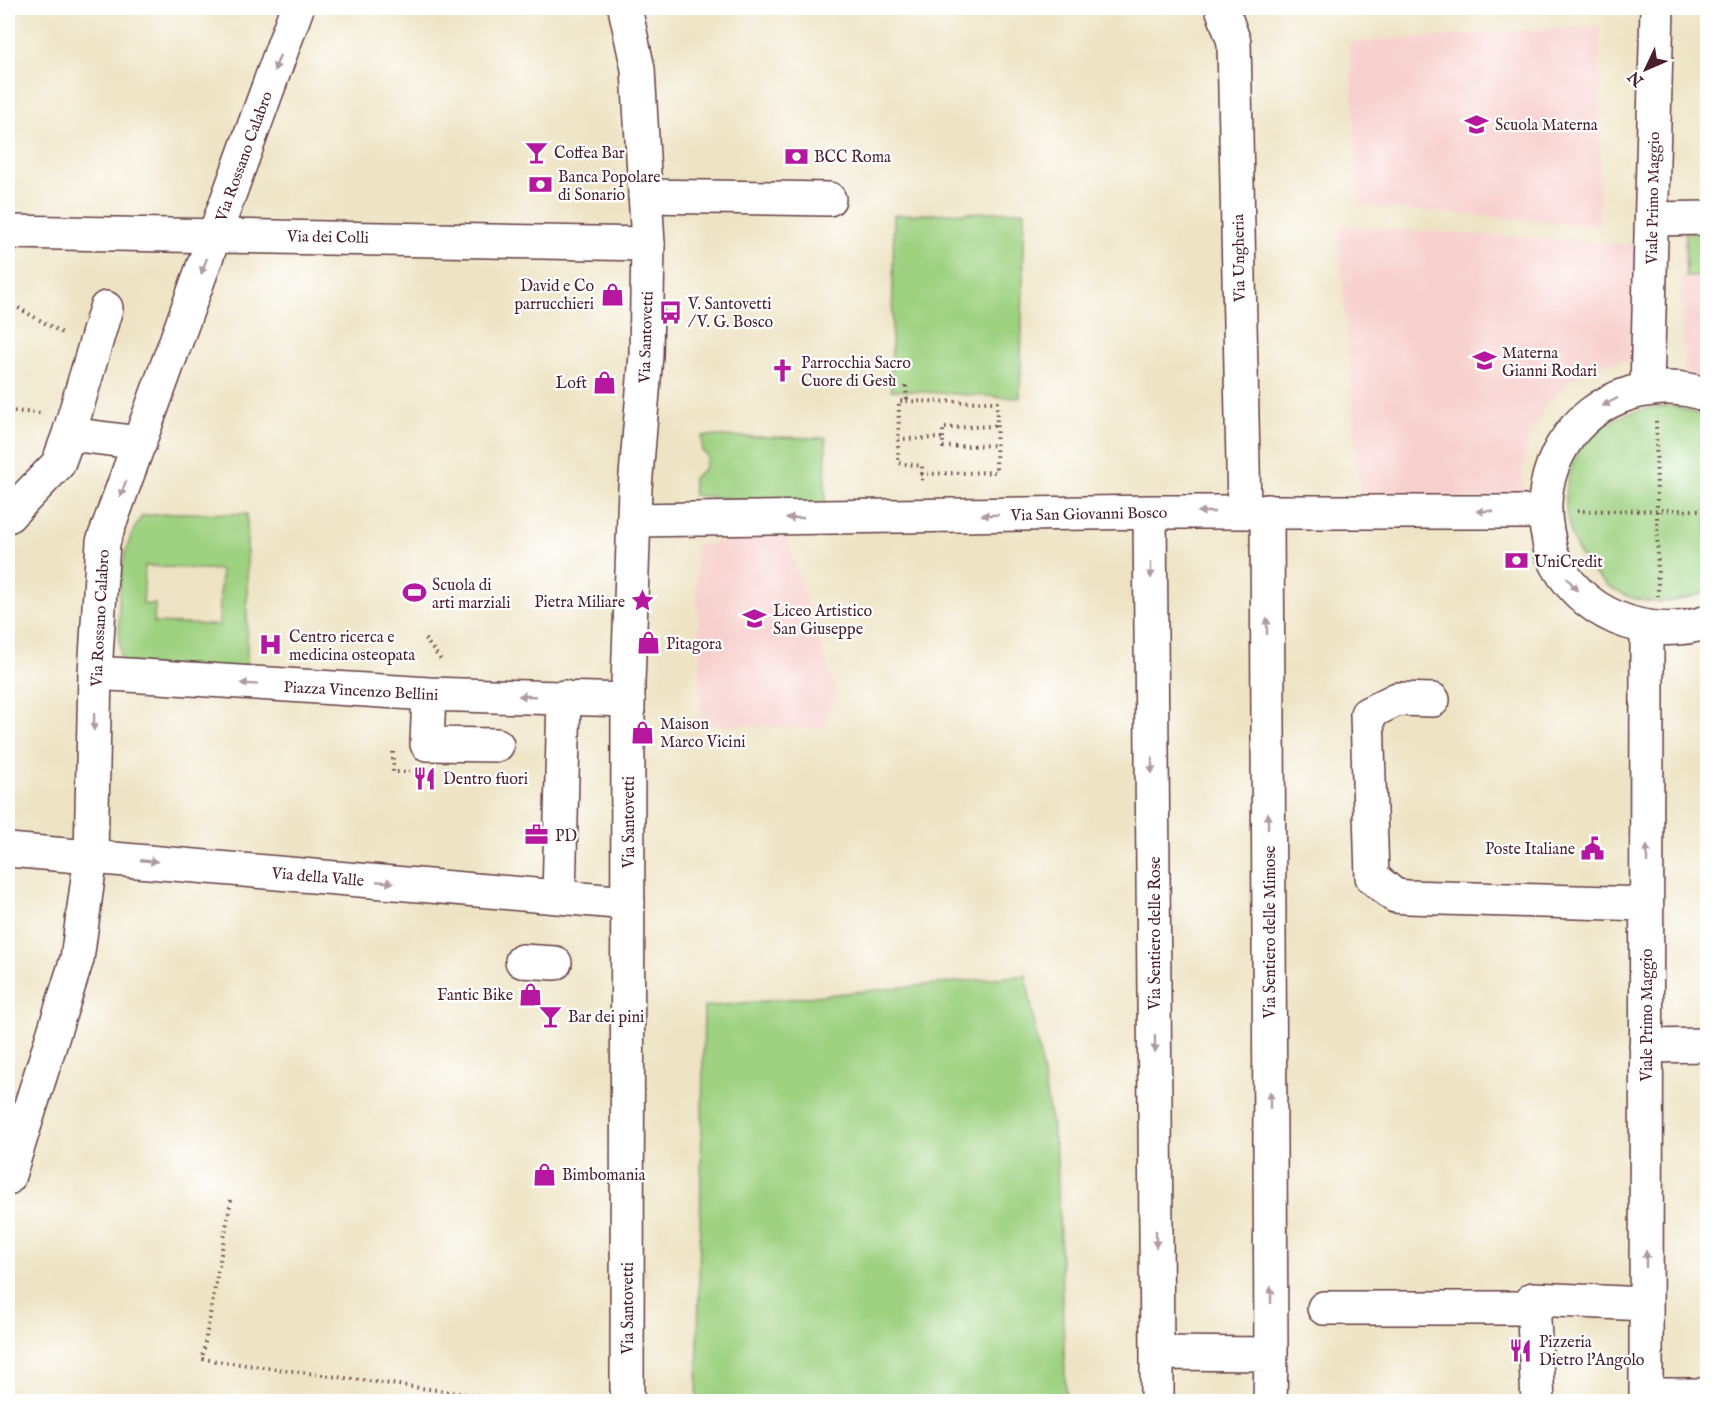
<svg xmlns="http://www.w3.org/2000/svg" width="1715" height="1409" font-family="'IM FELL English',serif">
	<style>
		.built { fill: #f7d0ce }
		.green { fill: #9ed180; stroke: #747856; stroke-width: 1.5; fill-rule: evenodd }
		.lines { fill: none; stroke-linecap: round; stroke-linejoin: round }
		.minor-casing { stroke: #633d42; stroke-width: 36 }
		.major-casing { stroke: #633d42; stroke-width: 36 }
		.path { stroke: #633d42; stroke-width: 4; stroke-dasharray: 1.5 4.5; stroke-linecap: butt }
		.minor { stroke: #fff; stroke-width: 33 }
		.major { stroke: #fff; stroke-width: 33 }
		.oneway { fill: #ae9aa0 }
		.labels { text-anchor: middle; stroke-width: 4.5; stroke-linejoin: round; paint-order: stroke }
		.poi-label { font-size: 16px; fill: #4a1f2b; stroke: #fff; text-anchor: start }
		.street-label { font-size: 16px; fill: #4a1f2b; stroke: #fff }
	</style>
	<rect width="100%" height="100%" fill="#fff"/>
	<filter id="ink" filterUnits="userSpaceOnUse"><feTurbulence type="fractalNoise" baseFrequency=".0167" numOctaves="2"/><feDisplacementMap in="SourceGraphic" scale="12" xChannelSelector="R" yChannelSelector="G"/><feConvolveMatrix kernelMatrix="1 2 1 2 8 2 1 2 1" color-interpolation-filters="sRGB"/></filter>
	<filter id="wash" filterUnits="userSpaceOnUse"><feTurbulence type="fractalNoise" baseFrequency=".008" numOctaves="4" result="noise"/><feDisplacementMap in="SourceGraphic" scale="24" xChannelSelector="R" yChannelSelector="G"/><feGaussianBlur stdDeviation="1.35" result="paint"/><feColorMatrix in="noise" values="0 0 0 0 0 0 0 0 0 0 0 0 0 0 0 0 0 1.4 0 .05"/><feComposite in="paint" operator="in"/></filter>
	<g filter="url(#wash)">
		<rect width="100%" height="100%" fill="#eee4c5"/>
		<!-- built -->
		<path class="built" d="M1600,26L1599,226L1360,206L1349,42Z
			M1338,226L1643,245L1637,359L1602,364L1572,379L1547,403L1530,433L1522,466L1524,500L1360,494Z
			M1683,232H1707V382L1685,373L1682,327Z
			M785,534L836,692L822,729L702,724L695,545Z"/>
		<!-- green -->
		<path class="green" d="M1025,211L1020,398L891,390L894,215Z
			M1685,232H1707V276L1686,277Z
			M1673,406L1707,417V591C1560,656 1496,411 1673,406Z
			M702,436L826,438L825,507L693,495V478L704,469L708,457L702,451Z
			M176,513L247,514V673L121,663C118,614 114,557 142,516ZM145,566L221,570L219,625L154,623L155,604H143Z
			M1026,975L1057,1158L1066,1401H697L704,1007Z"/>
	</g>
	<g filter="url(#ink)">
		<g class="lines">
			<defs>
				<path id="minor" d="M1222,8L1234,42L1244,511
					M645,196L829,199
					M1652,219L1708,218
					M8,232L648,244
					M106,308L69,434L140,443
					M1647,389L1657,8
					M1708,396C1684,385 1655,387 1631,393C1571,411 1536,470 1547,531C1549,538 1549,547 1552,554C1578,614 1646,642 1708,622
					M1267,511L1271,1354
					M1150,512L1157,1353L1271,1354L1270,1402
					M8,516L58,464L69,434
					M634,520L1150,512H1544
					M95,673L429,694L628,700
					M429,694L427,744L497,745
					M1433,700L1397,699L1367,714L1372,877L1395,896L1408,897L1646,904
					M8,850L628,903
					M559,897L564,697
					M522,961L555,963
					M1646,1046L1708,1045
					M8,1178L77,959L91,856L95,673L103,542L297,8
					M1324,1308H1533
					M1646,1395H1708
					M1157,1402V1353
					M1538,1402L1533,1299L1646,1304
					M1646,1402L1647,629"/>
				<path id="major" d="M625,8L638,69L648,244L646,355L635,488L628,683L627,1402"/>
			</defs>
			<!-- minor casing -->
			<use href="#minor" class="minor-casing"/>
			<!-- major casing -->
			<use href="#major" class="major-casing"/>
			<!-- path -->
			<path class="path" d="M8,302L64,334
				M906,386L907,401
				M8,411L41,413
				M1656,421L1658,596
				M943,438V428L996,426
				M898,439L943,438V447L996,445
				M921,474L996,472L997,402L899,401L898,463L922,466V483
				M1577,511L1708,510
				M425,639L441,660
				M393,752V772H410
				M231,1200L202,1359L504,1399V1402"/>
			<!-- minor -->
			<use href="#minor" class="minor"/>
			<!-- major -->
			<use href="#major" class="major"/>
		</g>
		<!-- one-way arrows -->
		<defs><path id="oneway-solid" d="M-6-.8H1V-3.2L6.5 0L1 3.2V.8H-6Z" transform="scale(1.5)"/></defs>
		<g class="oneway">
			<use href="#oneway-solid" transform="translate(277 63) rotate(110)"/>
			<use href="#oneway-solid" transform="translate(204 266) rotate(110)"/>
			<use href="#oneway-solid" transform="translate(1610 402) rotate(152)"/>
			<use href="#oneway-solid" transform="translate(123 489) rotate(110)"/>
			<use href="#oneway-solid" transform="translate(1485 511) rotate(-180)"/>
			<use href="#oneway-solid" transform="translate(1206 512) rotate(180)"/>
			<use href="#oneway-solid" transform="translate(990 515) rotate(179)"/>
			<use href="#oneway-solid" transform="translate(795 518) rotate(179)"/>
			<use href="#oneway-solid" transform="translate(1151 570) rotate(90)"/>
			<use href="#oneway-solid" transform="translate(1572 584) rotate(52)"/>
			<use href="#oneway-solid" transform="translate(1267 626) rotate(-90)"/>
			<use href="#oneway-solid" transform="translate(249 684) rotate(-176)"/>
			<use href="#oneway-solid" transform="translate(527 696) rotate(-178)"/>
			<use href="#oneway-solid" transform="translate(94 722) rotate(91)"/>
			<use href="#oneway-solid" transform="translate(1152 765) rotate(90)"/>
			<use href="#oneway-solid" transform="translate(1268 821) rotate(-90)"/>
			<use href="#oneway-solid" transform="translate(1647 854) rotate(-90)"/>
			<use href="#oneway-solid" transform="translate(149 861) rotate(5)"/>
			<use href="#oneway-solid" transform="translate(385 882) rotate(5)"/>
			<use href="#oneway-solid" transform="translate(1155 1044) rotate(90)"/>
			<use href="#oneway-solid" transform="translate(1270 1100) rotate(-90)"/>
			<use href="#oneway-solid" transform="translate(1156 1239) rotate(90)"/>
			<use href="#oneway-solid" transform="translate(1646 1259) rotate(-90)"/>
			<use href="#oneway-solid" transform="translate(1271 1295) rotate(-90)"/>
		</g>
	</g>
	<!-- icons -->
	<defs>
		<symbol id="school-bare" viewBox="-9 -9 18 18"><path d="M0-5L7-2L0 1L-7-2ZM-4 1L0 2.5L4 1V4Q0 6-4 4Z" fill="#b5179e" stroke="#fff" stroke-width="2.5" paint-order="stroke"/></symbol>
		<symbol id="bar-bare" viewBox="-9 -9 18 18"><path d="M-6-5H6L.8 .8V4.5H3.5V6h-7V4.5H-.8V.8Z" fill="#b5179e" stroke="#fff" stroke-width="2.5" paint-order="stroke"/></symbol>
		<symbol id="bank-bare" viewBox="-9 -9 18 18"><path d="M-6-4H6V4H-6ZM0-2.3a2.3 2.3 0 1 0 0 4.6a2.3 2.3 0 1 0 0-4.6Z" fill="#b5179e" stroke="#fff" stroke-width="2.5" paint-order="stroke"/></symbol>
		<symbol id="shop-bare" viewBox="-9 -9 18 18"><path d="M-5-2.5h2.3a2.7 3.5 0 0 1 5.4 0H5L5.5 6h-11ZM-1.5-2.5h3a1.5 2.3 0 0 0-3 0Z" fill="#b5179e" stroke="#fff" stroke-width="2.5" paint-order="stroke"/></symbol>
		<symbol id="bus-bare" viewBox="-9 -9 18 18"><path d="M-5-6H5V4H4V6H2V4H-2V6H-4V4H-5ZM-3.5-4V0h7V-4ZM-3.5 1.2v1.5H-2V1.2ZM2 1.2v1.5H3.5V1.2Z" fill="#b5179e" stroke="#fff" stroke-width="2.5" paint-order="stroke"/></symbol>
		<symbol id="church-bare" viewBox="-9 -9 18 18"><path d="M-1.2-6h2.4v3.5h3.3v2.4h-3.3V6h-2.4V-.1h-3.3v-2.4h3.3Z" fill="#b5179e" stroke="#fff" stroke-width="2.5" paint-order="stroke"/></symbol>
		<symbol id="stadium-bare" viewBox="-9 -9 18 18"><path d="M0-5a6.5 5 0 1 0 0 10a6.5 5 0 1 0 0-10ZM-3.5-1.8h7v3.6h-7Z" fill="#b5179e" stroke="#fff" stroke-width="2.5" paint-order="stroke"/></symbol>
		<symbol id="sight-bare" viewBox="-9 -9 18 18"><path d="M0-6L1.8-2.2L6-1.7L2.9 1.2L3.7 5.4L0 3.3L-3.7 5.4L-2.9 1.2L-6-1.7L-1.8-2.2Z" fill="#b5179e" stroke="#fff" stroke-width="2.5" paint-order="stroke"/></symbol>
		<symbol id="hospital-bare" viewBox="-9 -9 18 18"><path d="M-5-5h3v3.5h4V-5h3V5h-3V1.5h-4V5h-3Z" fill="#b5179e" stroke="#fff" stroke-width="2.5" paint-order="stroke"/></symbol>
		<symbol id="restaurant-bare" viewBox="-9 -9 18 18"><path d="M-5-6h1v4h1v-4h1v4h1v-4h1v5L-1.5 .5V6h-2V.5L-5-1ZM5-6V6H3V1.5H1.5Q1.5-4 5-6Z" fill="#b5179e" stroke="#fff" stroke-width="2.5" paint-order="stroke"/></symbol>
		<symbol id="office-bare" viewBox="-9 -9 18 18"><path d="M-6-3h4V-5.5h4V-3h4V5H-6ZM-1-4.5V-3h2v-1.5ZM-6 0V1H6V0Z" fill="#b5179e" stroke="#fff" stroke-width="2.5" paint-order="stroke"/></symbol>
		<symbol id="civic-bare" viewBox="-9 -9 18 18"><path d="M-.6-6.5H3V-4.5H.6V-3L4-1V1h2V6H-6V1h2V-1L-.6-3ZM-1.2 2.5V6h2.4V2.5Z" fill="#b5179e" stroke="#fff" stroke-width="2.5" paint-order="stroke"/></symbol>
	</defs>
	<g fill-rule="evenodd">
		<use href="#school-bare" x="1460" y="108" width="33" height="33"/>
		<use href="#bar-bare" x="520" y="136" width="33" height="33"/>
		<use href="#bank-bare" x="780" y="140" width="33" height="33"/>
		<use href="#bank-bare" x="524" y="168" width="33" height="33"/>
		<use href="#shop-bare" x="596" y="278" width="33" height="33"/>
		<use href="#bus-bare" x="654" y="296" width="33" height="33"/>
		<use href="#school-bare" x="1468" y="344" width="33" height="33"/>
		<use href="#church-bare" x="766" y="354" width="33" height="33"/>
		<use href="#shop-bare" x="588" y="366" width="33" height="33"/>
		<use href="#bank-bare" x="1500" y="544" width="33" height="33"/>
		<use href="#stadium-bare" x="398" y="576" width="33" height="33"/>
		<use href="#sight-bare" x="626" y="584" width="33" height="33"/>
		<use href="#school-bare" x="738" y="602" width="33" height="33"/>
		<use href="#shop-bare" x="632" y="626" width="33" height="33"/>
		<use href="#hospital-bare" x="254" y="628" width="33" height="33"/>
		<use href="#shop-bare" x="626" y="716" width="33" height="33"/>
		<use href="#restaurant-bare" x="408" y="762" width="33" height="33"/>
		<use href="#office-bare" x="520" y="818" width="33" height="33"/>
		<use href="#civic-bare" x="1576" y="832" width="33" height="33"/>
		<use href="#shop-bare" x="514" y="978" width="33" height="33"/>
		<use href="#bar-bare" x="534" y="1000" width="33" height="33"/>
		<use href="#shop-bare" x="528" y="1158" width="33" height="33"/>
		<use href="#restaurant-bare" x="1504" y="1334" width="33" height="33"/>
	</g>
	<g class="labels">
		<!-- poi labels -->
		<g class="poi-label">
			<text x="1495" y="130">Scuola Materna</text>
			<text x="554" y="158">Coffea Bar</text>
			<text x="814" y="162">BCC Roma</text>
			<text x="558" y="182">Banca Popolare<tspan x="558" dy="18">di Sonario</tspan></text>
			<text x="594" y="291" text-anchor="end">David e Co<tspan x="594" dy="18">parrucchieri</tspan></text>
			<text x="688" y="309">V. Santovetti<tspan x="688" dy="18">/ V. G. Bosco</tspan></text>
			<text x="1502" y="358">Materna<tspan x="1502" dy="18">Gianni Rodari</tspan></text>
			<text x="801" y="368">Parrocchia Sacro<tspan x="801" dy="18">Cuore di Gesù</tspan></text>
			<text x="587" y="388" text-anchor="end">Loft</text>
			<text x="1534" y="567">UniCredit</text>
			<text x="432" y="590">Scuola di<tspan x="432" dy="18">arti marziali</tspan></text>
			<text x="625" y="607" text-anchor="end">Pietra Miliare</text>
			<text x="773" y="616">Liceo Artistico<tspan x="773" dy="18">San Giuseppe</tspan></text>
			<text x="289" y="642">Centro ricerca e<tspan x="289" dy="18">medicina osteopata</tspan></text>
			<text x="666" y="649">Pitagora</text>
			<text x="660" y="729">Maison<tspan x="660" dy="18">Marco Vicini</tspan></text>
			<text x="443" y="784">Dentro fuori</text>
			<text x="555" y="841">PD</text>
			<text x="1575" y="854" text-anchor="end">Poste Italiane</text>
			<text x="513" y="1000" text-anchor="end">Fantic Bike</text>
			<text x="568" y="1022">Bar dei pini</text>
			<text x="562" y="1180">Bimbomania</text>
			<text x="1539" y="1347">Pizzeria<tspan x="1539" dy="18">Dietro l'Angolo</tspan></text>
		</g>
		<!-- street labels -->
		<g class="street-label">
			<text transform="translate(243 156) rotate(-70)" y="6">Via Rossano Calabro</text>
			<text transform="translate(1652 198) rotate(-89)" y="6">Viale Primo Maggio</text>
			<text transform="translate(328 236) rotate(1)" y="6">Via dei Colli</text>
			<text transform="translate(1238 258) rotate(-91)" y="6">Via Ungheria</text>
			<text transform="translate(645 337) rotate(-88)" y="6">Via Santovetti</text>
			<text transform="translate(1089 513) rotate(-1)" y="6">Via San Giovanni Bosco</text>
			<text transform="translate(99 618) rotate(-87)" y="6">Via Rossano Calabro</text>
			<text transform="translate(361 690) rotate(3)" y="6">Piazza Vincenzo Bellini</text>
			<text transform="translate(628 822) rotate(-90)" y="6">Via Santovetti</text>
			<text transform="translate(318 876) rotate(5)" y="6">Via della Valle</text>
			<text transform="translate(1269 932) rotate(-90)" y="6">Via Sentiero delle Mimose</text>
			<text transform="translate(1154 933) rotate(-90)" y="6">Via Sentiero delle Rose</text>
			<text transform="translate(1646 1015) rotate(-90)" y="6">Viale Primo Maggio</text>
			<text transform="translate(627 1308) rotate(-90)" y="6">Via Santovetti</text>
		</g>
	</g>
	<!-- margin -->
	<rect width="1715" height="1409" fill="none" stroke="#fff" stroke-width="30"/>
	<!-- north arrow -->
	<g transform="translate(1646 69) rotate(226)" stroke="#ffffff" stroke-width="4.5" paint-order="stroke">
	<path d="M0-4.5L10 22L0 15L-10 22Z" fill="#4a1f2b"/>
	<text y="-9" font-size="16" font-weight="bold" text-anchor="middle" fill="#4a1f2b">N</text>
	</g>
</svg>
